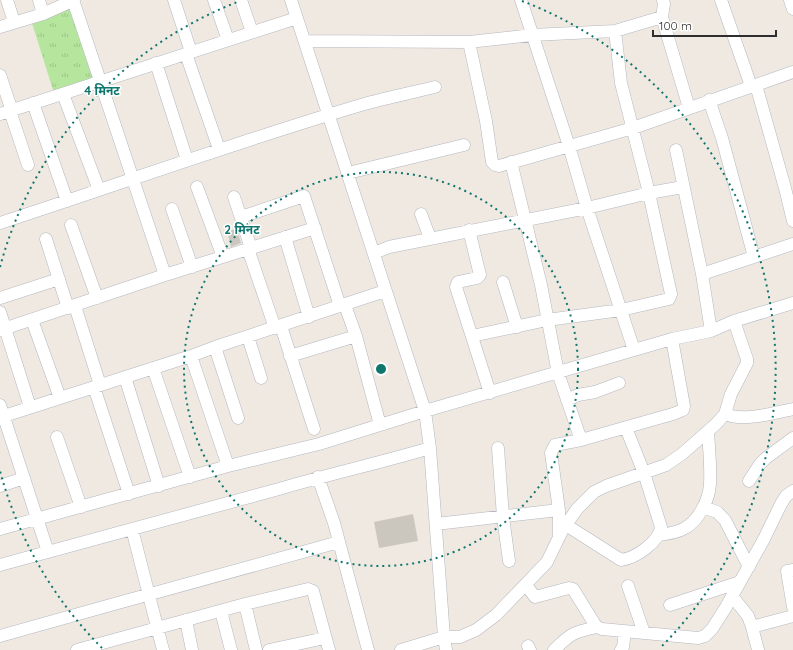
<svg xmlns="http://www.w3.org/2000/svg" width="793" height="650" font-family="Quicksand,'Noto Sans Devanagari',sans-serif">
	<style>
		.park { fill: url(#park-tufts) }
		.building { fill: #cbc7bf }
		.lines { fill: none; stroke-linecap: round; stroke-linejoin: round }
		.minor-casing { stroke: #b4b7c1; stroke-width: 13 }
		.minor { stroke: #fff; stroke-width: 12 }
		.ring { fill: none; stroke: #0f766e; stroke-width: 2; stroke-dasharray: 2 4 }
		.centre { fill: #0f766e; stroke: #fff; stroke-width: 2 }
		.ring-label { font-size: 12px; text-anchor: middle; font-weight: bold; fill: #0f766e; stroke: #fff; stroke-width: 3; stroke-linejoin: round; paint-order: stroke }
	</style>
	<defs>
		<pattern id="park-tufts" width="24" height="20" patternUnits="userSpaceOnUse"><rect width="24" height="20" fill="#b6e59e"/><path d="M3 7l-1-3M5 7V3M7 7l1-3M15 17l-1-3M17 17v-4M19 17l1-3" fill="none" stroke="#9dc588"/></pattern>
	</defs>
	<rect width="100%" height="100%" fill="#efe9e1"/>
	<!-- park -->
	<path class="park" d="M71,7L96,80L54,93L31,20Z"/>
	<!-- building -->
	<path class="building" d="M237,229L241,243L231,247L227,231Z
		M413,514L418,541L379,548L374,522Z"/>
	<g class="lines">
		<defs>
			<path id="minor" d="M7,0L14,22
				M39,0L43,14
				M73,0L165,275
				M174,0L191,52
				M214,0L228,40
				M241,0L252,32
				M291,0L425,411L430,448L444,637L446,650
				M521,0L569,146L587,208L634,350
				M663,0L664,4L662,17L689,108
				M721,0L751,86
				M790,0L793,9
				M0,27L43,14L74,0
				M305,41L469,42L532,35L615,31L662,17
				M469,42L486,121L492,162L495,165L499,166L633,128L793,72
				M186,54L219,149
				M156,63L187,160
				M0,75L12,111
				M756,85L785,188L793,221
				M63,94L99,190
				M709,100L722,138L754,257
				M33,103L67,201
				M10,111L28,165
				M0,114L297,18
				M676,150L702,274L711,331
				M511,162L541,285L558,373L581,440L555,445L551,453L559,510V535
				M348,173L464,145
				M197,187L223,257
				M234,197L251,248
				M172,209L192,267
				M421,214L430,238
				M241,217L304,196L340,306
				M0,223C120,184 239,141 361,105C385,98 410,93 435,87
				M71,225L97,298
				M469,230L480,275L477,278L458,282L456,287L490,393
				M285,237L309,317
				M46,239L68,308
				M248,249L275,328
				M374,253L389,247L587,208L649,193L683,187
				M702,274L793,244
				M503,282L517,327
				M0,298L59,279
				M75,306L100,385
				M0,312L30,407
				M32,320L60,398
				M281,326L314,429
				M0,330L165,275L315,228
				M356,336L380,425
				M472,336L547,320L621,310L669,299L671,294L649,193L621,83L615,31
				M248,337L261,378
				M215,347L238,418
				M191,356L228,466
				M290,356L356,336L345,305
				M153,368L190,477
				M125,377L159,486
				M94,387L129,494
				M567,400L578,395L595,392L619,383
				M0,405L48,552
				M725,414C743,422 774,413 793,409
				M4,416L191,356L215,347L385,291
				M57,437L81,507
				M581,440L673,414L683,410L684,406L672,339
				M498,448L503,517L509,561
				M318,477L334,523L368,650
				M749,481L760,464L766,458L793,438
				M0,486L24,478
				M703,507L717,512L725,520L749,567
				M436,524L559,510
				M566,525L621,560C636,558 659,542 661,527L644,473L626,428
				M0,529L228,466L319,444L425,411L634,350L672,339L711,331L734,321L793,303
				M132,529L163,650
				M658,535C667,534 677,533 685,528C699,520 709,500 710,484C711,467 709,448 708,431
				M0,565L279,489C329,474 380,463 430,448
				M793,570L787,571L793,607
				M526,585L535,597L569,588L573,589L594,623L597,627L602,629L698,638L705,636L712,629L726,607L764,539L781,504L786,496L793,491
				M628,586L644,633
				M732,596L748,616L752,627
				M245,604L256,650
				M670,605L740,582
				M221,611L231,650
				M186,620L192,650
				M0,636L107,606L339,542
				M528,646L530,650
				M77,650L245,604L308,589L313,591L329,650
				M269,650L325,638
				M401,650L444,637H460L476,630L496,615L547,562L563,529L577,509L594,492L606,486L666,465L682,454L716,424L725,414L731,394L747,363V359L734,321
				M554,650C571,633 574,632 597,627
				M621,650L623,647L625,632
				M758,650L752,627L793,616"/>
		</defs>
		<!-- minor casing -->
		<use href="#minor" class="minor-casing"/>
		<!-- minor -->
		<use href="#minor" class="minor"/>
	</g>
	<!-- distance rings -->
	<g class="ring">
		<circle cx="381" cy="369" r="197"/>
		<path d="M102 648A394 394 0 0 1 0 471M0 267A394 394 0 0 1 240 1M522 1A394 394 0 0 1 660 648"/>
	</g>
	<circle cx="381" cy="369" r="6" class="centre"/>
	<g class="ring-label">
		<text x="102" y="95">4 मिनट</text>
		<text x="242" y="234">2 मिनट</text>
	</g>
	<!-- scale -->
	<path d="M653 30v6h123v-6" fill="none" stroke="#2e2e2e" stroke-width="2"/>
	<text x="659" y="30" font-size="12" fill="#2e2e2e" stroke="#ffffff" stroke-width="3" paint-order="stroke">100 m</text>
</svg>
